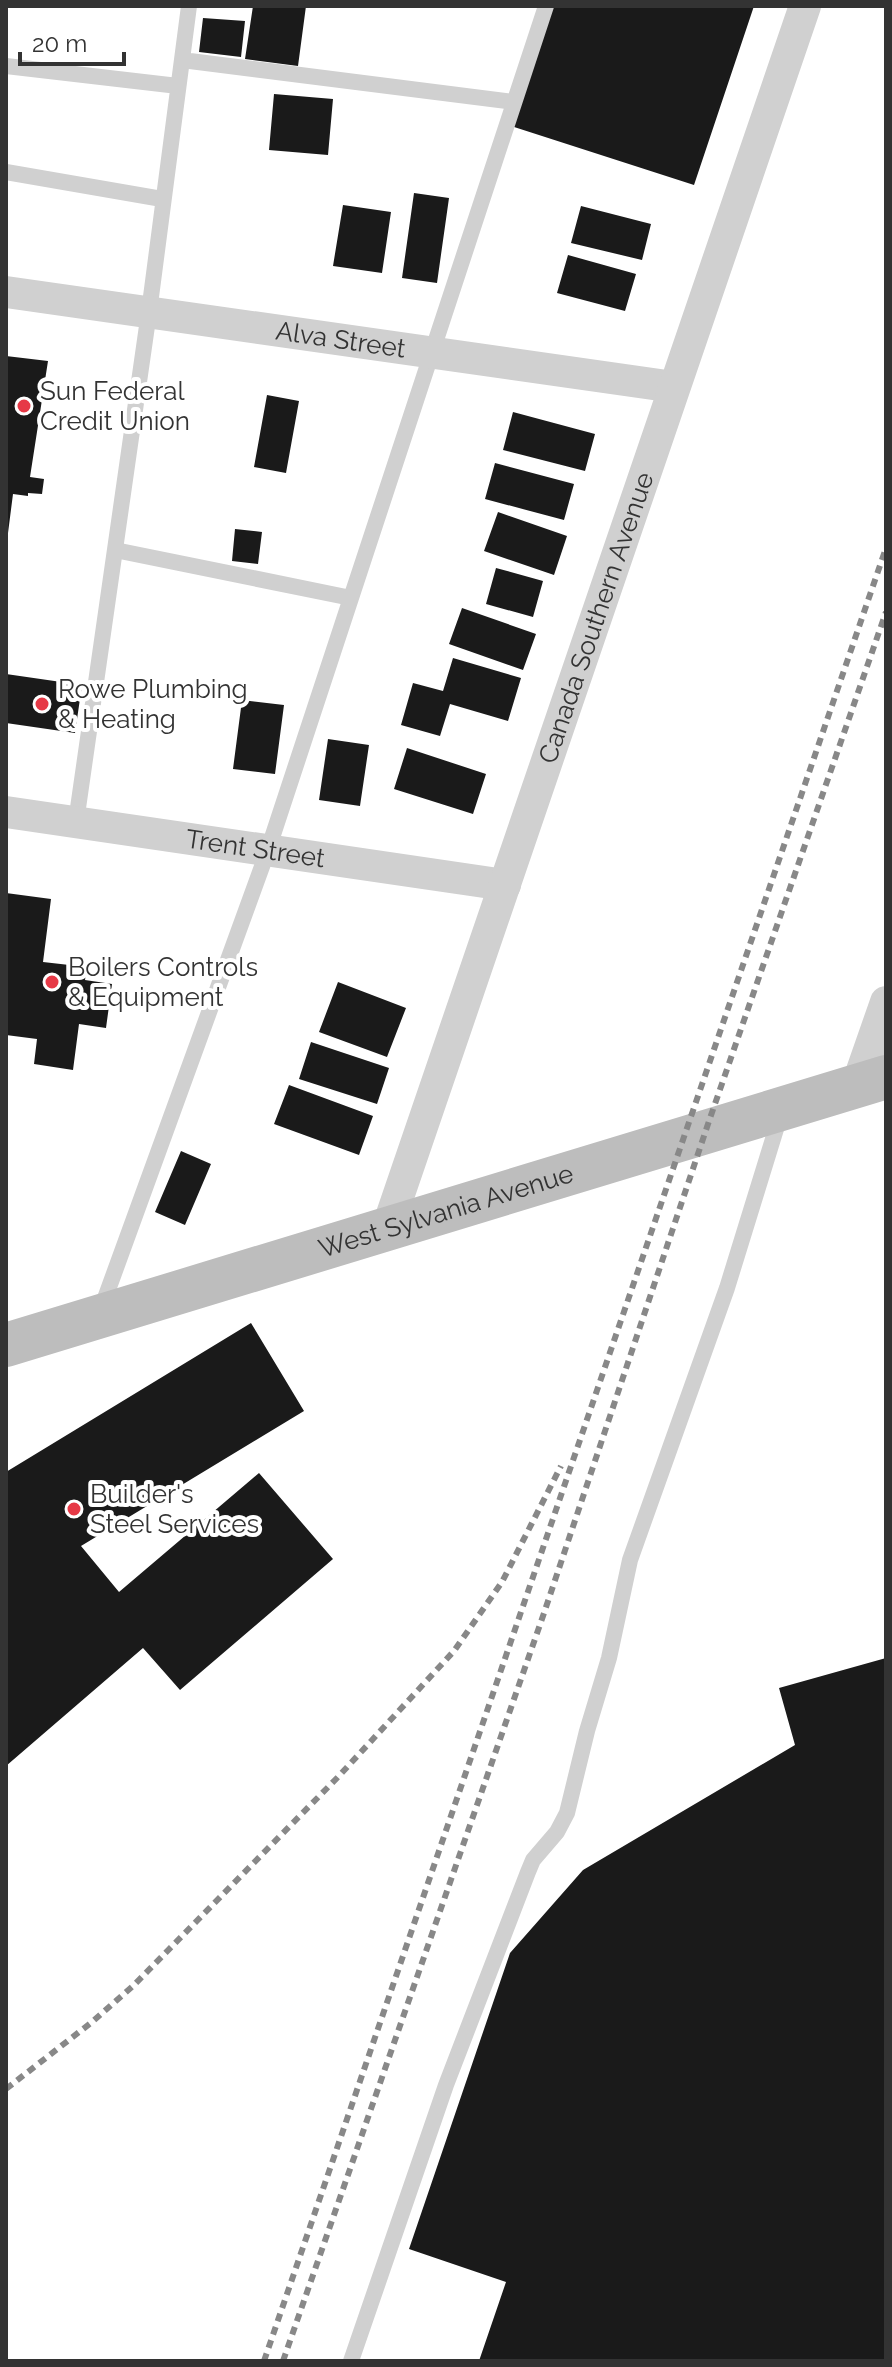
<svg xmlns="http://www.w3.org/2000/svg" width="892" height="2367" font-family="Raleway,sans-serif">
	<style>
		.building { fill: #1a1a1a }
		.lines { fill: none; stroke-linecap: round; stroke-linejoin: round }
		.lane { stroke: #d0d0d0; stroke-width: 16 }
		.street { stroke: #d0d0d0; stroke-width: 32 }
		.secondary { stroke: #bdbdbd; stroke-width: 44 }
		.rail { stroke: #888; stroke-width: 6; stroke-dasharray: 8 6; stroke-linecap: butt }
		.poi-dot { fill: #e63946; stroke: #fff; stroke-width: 3 }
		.labels { text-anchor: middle; stroke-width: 8; stroke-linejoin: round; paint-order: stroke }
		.street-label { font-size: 26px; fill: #333; stroke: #fff }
		.poi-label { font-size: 26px; fill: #333; stroke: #fff; text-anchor: start }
	</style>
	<rect width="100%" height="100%" fill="#fff"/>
	<!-- building -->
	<path class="building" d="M253,6H306L298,66L245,59Z
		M553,6H754L694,185L511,126Z
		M203,18L245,21L241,57L199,52Z
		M274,94L333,99L328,155L269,150Z
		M414,193L449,198L437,283L402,278Z
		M343,205L391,212L382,273L333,266Z
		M581,206L651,224L642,260L571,243Z
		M568,255L636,274L625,311L557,293Z
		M6,356L48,361L30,477L44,479L42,494L28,493V496L13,494L8,533Z
		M267,395L299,401L286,473L254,467Z
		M513,412L595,434L585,471L503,450Z
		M495,463L574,484L564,520L485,499Z
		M498,512L567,536L554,575L484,551Z
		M235,529L262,532L258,564L232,561Z
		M496,568L543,581L533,617L486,604Z
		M462,608L536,634L523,670L449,644Z
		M453,658L521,678L508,721L450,704L440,736L401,725L413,683L443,691Z
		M6,674L82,685L75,733L6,723Z
		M242,700L284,705L275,774L233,769Z
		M328,739L369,745L360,806L319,800Z
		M407,748L486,774L473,814L394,789Z
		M6,893L51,899L43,962L87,967L85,980L112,984L106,1028L79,1024L73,1070L34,1064L37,1039L6,1035Z
		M338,982L406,1008L387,1057L319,1032Z
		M311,1042L389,1068L377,1104L299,1079Z
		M289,1085L373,1116L359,1155L274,1124Z
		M181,1151L211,1164L185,1225L155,1212Z
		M251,1323L304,1411L81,1546L119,1592L259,1473L333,1559L180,1690L143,1648L6,1766V1472Z
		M886,1658V2361H479L506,2282L409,2249L510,1953L583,1870L795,1745L779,1688Z"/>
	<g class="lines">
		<!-- lane -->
		<path class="lane" d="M182,60L514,102
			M6,66L178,86
			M6,172L162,199
			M115,550L351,598
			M76,822L149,312L189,6
			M100,1312L268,850L546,6
			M351,2361L446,2085L528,1872L533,1860L557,1832L567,1813L587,1731L609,1658L630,1560L727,1288L781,1113"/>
		<!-- street -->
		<g class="street">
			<path id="s1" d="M6,292L674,387"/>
			<path id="s2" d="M6,812L505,885"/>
			<path d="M857,1085L886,1002"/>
			<path id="s3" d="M387,1229L805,6"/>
		</g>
		<!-- secondary -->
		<path class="secondary" id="s4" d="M6,1345L886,1077"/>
		<!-- rail -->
		<path class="rail" d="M6,2089L92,2022L133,1986L338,1777L454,1651L502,1582L561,1466
			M264,2361L886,548
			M283,2361L543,1616L709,1121L886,612"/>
	</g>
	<!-- markers -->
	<g class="poi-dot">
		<circle cx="24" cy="406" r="8"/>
		<circle cx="42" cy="704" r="8"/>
		<circle cx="52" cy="982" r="8"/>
		<circle cx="74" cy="1509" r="8"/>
	</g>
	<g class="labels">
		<!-- street labels -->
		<g class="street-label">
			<text dy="9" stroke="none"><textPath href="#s1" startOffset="338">Alva Street</textPath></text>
			<text dy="9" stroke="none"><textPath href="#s3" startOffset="646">Canada Southern Avenue</textPath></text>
			<text dy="9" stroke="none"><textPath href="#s2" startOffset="252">Trent Street</textPath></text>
			<text dy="9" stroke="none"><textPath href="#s4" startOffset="460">West Sylvania Avenue</textPath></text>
		</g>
		<!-- poi labels -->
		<g class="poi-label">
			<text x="40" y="400">Sun Federal<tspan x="40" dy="30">Credit Union</tspan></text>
			<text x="58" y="698">Rowe Plumbing<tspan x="58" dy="30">&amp; Heating</tspan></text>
			<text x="68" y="976">Boilers Controls<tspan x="68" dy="30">&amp; Equipment</tspan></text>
			<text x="90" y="1503">Builder's<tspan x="90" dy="30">Steel Services</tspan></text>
		</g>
	</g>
	<!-- border -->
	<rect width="892" height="2367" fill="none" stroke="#333333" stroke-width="16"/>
	<!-- scale -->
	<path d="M20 52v12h104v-12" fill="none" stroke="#333333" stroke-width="4"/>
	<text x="32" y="52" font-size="24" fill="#333333" stroke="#ffffff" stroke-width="6" paint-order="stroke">20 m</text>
</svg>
